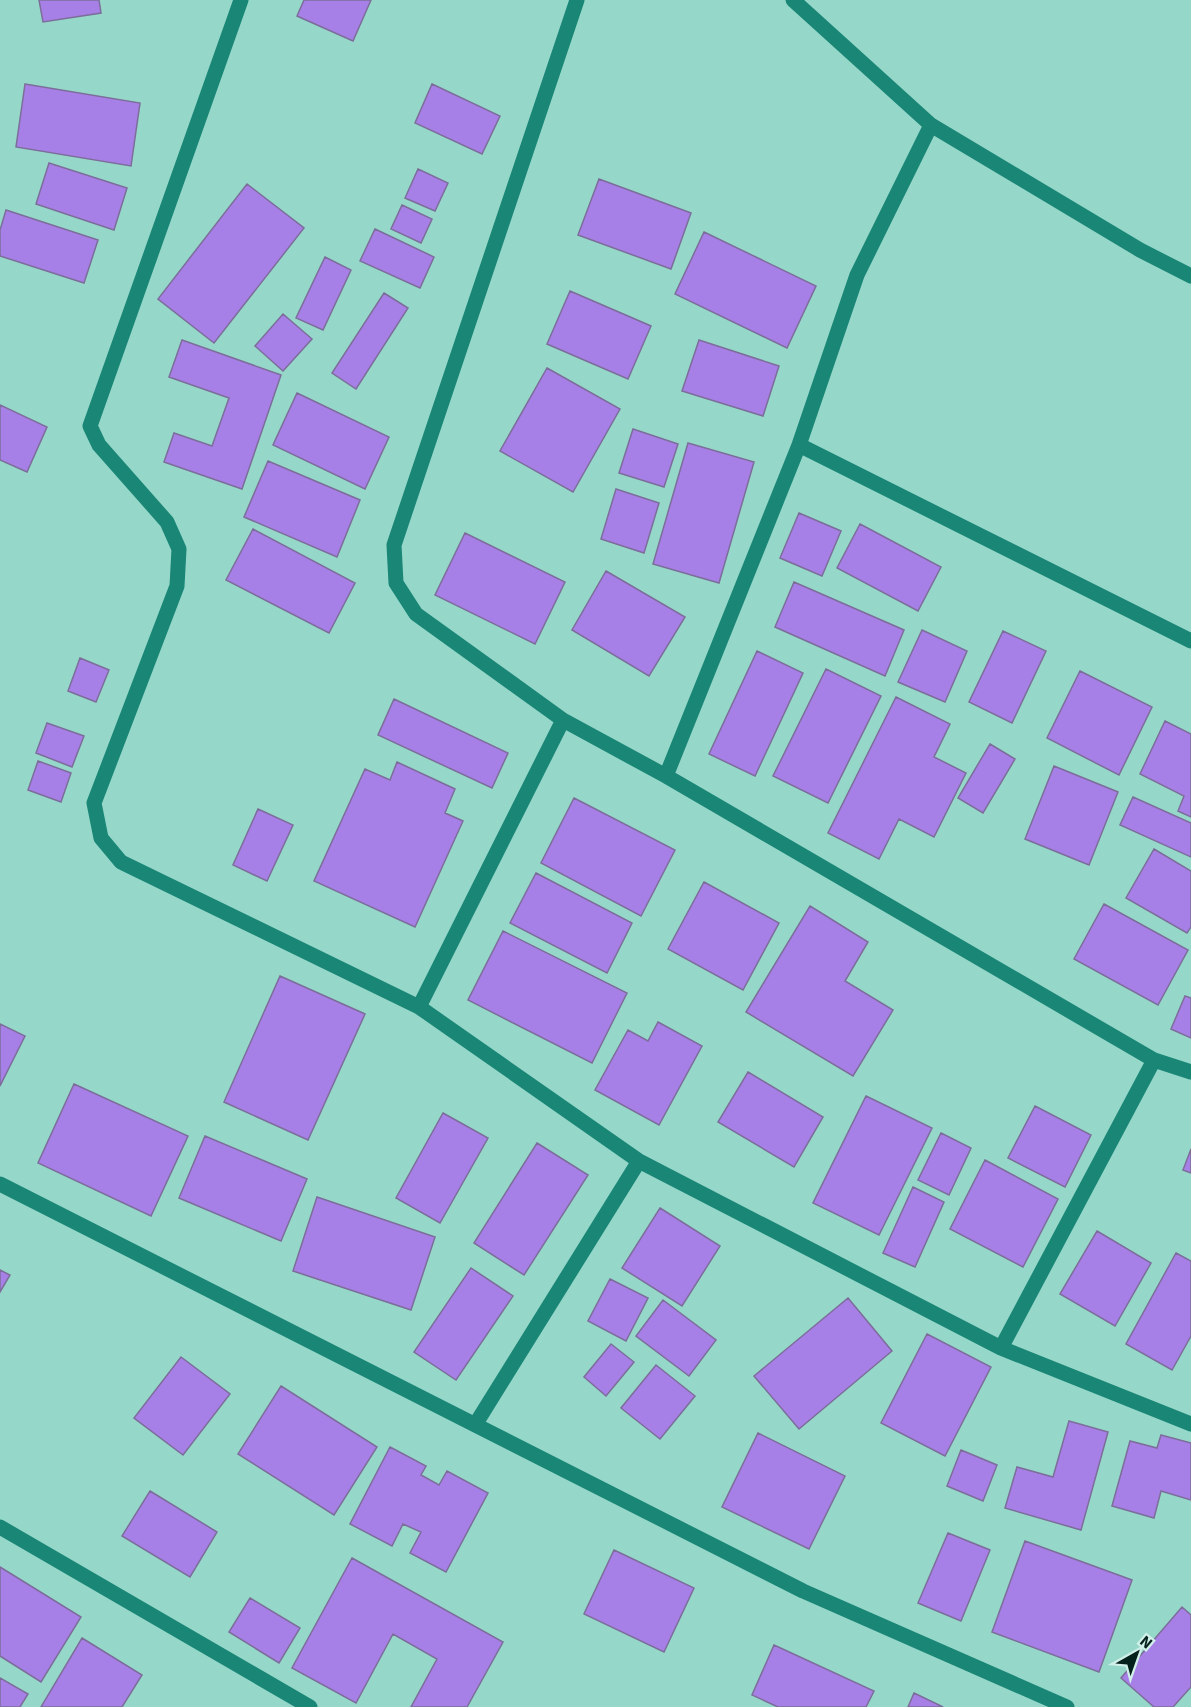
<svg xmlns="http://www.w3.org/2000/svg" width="1191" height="1707" viewBox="0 0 1191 1707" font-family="'Source Sans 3',sans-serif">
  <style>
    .building { fill: #a780e7; stroke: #7c6d9a; stroke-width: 1.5 }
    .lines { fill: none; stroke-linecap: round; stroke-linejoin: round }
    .minor { stroke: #198676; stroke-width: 15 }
  </style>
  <rect width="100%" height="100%" fill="#95d7c9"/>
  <!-- building -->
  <path class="building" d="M39,0H99L101,13L43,22Z
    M304,0H371L353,41L297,16Z
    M25,84L140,103L131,166L16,147Z
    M432,84L500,116L482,154L415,123Z
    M49,163L127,188L114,230L36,204Z
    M418,169L448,183L435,211L405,198Z
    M599,179L691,213L671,269L578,235Z
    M247,184L304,228L214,343L158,299Z
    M402,205L432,219L421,243L391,229Z
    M6,210L98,240L84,283L0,256V230Z
    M375,229L434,257L420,288L360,261Z
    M704,232L816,286L787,348L675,294Z
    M325,257L351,270L323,330L296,318Z
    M570,291L651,326L628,379L547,344Z
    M384,293L408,308L356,389L332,373Z
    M283,314L312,339L283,371L255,346Z
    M182,340L281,375L242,489L164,462L174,433L212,446L229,398L169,377Z
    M699,340L779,366L763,416L682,391Z
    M547,368L620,409L573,492L500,451Z
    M297,393L389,437L365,489L273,445Z
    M0,405L47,427L27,472L0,460Z
    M633,429L678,444L664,487L619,473Z
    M688,443L754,462L719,583L653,564Z
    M268,461L360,500L337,557L244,517Z
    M616,489L659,503L644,553L601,539Z
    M799,513L841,531L822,576L780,558Z
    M860,524L941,567L918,611L837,568Z
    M253,529L355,583L329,633L226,580Z
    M465,533L565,582L535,644L435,595Z
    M606,571L685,617L649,676L572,630Z
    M794,582L904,630L885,676L775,627Z
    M922,630L967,651L945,702L898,682Z
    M1003,631L1046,651L1012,723L969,702Z
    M757,651L803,673L755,776L709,754Z
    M80,658L109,670L96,702L68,691Z
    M826,669L881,696L828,803L773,776Z
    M1080,671L1152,707L1119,775L1047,738Z
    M896,697L950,724L934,757L966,773L934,837L899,819L879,859L828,833Z
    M394,699L508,753L492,788L378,735Z
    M1165,721L1191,734V817L1178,811L1184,796L1140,774Z
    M47,723L84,736L72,767L36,753Z
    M990,744L1015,759L983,813L958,798Z
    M38,761L71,773L61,802L28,790Z
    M397,762L455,789L445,813L463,821L415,927L314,881L365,769L390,780Z
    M1054,766L1118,792L1089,865L1025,839Z
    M1133,797L1191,823V857L1120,825Z
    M574,798L675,850L641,916L541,863Z
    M258,809L293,825L267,881L233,865Z
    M1154,849L1191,871V927L1187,933L1126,898Z
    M536,873L632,923L607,973L510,923Z
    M704,882L779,923L743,990L668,949Z
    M1104,904L1188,950L1158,1005L1074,959Z
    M810,906L868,942L845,981L893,1010L853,1076L746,1012Z
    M503,931L627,993L592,1063L468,1000Z
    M280,976L365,1014L308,1140L224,1102Z
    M1185,996L1191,998V1038L1171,1029Z
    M658,1022L702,1046L659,1125L595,1090L628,1030L648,1041Z
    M0,1024L25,1036L0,1086Z
    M748,1072L823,1117L794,1167L718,1122Z
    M74,1084L188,1136L151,1216L38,1163Z
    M866,1096L932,1128L879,1235L813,1203Z
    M1035,1106L1091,1135L1065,1187L1008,1158Z
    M443,1113L488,1138L440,1223L396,1198Z
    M941,1133L971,1148L949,1195L918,1180Z
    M205,1136L307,1179L281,1241L179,1198Z
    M537,1143L588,1175L524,1275L474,1243Z
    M1191,1149V1173L1183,1170Z
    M985,1160L1058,1199L1023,1267L950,1229Z
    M913,1187L944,1202L915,1267L883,1253Z
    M317,1197L435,1237L411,1310L293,1271Z
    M660,1208L720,1246L682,1306L622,1268Z
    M1097,1231L1151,1263L1115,1326L1060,1294Z
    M1176,1253L1191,1261V1336L1172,1370L1126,1344Z
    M471,1268L513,1296L456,1380L414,1352Z
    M0,1270L10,1275L0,1292Z
    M610,1279L648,1298L626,1341L588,1321Z
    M848,1298L892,1351L799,1429L754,1376Z
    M663,1300L716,1340L689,1376L636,1336Z
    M927,1334L991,1367L945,1456L881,1423Z
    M611,1344L634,1362L606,1396L584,1377Z
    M181,1357L230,1394L183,1455L134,1418Z
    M656,1365L695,1396L660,1439L621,1408Z
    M281,1386L377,1447L334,1515L238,1454Z
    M1069,1421L1108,1432L1081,1530L1005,1508L1017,1467L1053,1477Z
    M758,1433L845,1476L809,1549L722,1507Z
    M1161,1435L1191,1443V1500L1161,1491L1154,1518L1112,1506L1130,1441L1157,1448Z
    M390,1447L426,1466L421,1475L439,1485L447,1471L488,1493L446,1572L410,1553L421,1532L403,1524L392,1546L350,1524Z
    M961,1450L997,1465L983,1501L947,1486Z
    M150,1491L217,1532L190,1577L122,1536Z
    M948,1533L990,1550L961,1621L918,1603Z
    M1025,1541L1132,1580L1099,1672L992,1632Z
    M614,1550L694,1588L664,1652L584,1614Z
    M352,1558L503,1642L467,1707H411L437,1659L393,1634L356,1703L292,1668Z
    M0,1567L81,1617L41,1682L0,1656Z
    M250,1598L300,1628L279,1663L229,1632Z
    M1182,1607L1191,1615V1687L1173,1707H1154L1121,1678Z
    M82,1638L142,1675L122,1707H41Z
    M774,1645L874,1691L866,1707H778L752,1695Z
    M0,1678L28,1694L20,1707H0Z
    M914,1693L943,1707H908Z"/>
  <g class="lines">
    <!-- minor -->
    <path class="minor" d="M241,0L90,426L99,445L167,522L179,549L177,586L94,803L101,838L121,862L419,1007L639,1161L1001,1348L1191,1424
      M577,0L394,545L396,583L416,614L563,720L666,776L1154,1060L1191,1072
      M793,0L931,125L1140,250L1191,276
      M799,445L1191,641
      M666,776L799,445L857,275L931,125
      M419,1007L563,720
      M0,1184L803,1591L1067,1707
      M1001,1348L1154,1060
      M475,1425L639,1161
      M0,1527L310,1707"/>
  </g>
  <!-- north arrow -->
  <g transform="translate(1137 1653) rotate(40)" stroke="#d0f0e9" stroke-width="4.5" paint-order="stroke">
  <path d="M0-4.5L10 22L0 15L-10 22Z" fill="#05211c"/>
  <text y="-9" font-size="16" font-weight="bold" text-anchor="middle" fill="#05211c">N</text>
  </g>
</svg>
